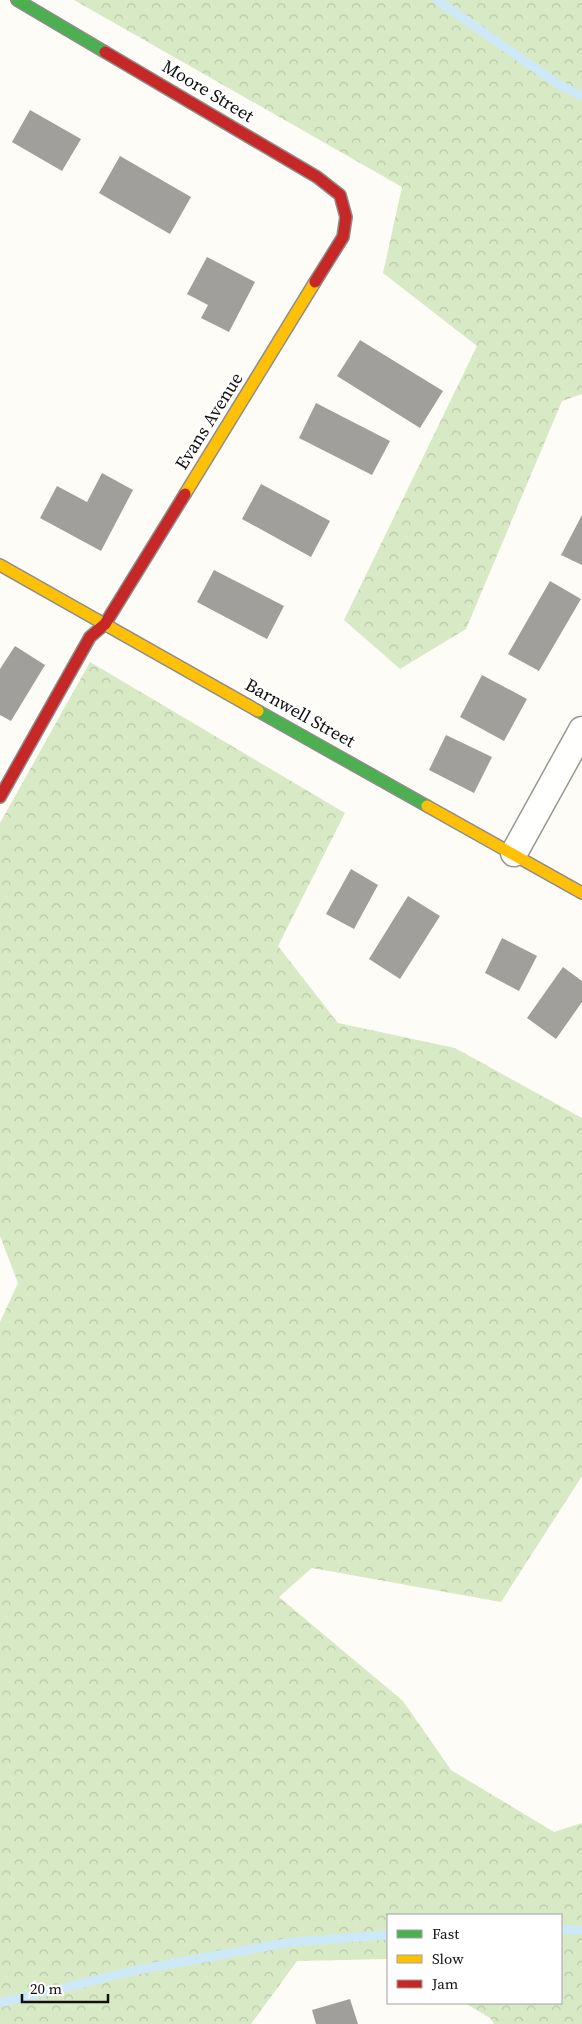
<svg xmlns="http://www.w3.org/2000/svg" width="582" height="2024" viewBox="0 0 582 2024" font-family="'Source Serif 4',serif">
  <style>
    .forest { fill: url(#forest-crowns) }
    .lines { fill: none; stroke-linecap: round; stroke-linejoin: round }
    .stream { stroke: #cde8f7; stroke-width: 9 }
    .building { fill: #a19f9c }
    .street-casing { stroke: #979795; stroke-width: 29 }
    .fast-casing { stroke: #8e8d8b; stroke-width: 14 }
    .slow-casing { stroke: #8e8d8b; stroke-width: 14 }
    .jam-casing { stroke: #8e8d8b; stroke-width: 14 }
    .street { stroke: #fffffe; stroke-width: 26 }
    .fast { stroke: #4caf50; stroke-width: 11 }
    .slow { stroke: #ffc107; stroke-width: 11 }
    .jam { stroke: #c62828; stroke-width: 11 }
    .labels { text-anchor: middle; stroke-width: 5; stroke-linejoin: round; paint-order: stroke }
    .street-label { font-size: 18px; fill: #111; stroke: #fff }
  </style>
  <defs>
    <pattern id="forest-crowns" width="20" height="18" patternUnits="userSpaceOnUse" patternTransform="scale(1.25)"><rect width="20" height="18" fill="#d8eac5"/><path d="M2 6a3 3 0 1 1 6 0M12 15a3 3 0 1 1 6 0" fill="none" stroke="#b8c8a8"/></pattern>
  </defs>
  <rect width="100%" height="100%" fill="#fdfcf7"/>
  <!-- forest -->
  <path class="forest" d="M74,0H582V394L562,401L466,629L400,669L344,620L477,346L383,273L402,187Z
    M90,662L345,813L278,946L338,1023L455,1048L582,1118V1476L501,1602L312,1568L279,1597L403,1701L451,1770L554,1832L582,1823V2024H494L490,2018L465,2003H561V1915H388V1959L297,1961L251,2024H0V1322L18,1283L0,1236V823Z"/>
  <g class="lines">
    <!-- stream -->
    <path class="stream" d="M437,0L558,84L582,96
      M561,1930H582
      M0,2003L137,1970L291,1942L388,1935"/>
  </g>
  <!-- building -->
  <path class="building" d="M30,110L81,139L62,171L12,142Z
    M120,156L191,197L170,234L99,193Z
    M207,257L255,282L229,332L201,318L208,305L187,294Z
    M360,340L443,391L420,428L337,376Z
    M316,403L390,441L372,475L299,438Z
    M102,473L133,490L101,551L40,518L57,486L87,502Z
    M261,484L330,521L311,557L242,519Z
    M582,515V565L561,555Z
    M214,570L284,606L267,639L197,602Z
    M550,581L581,599L539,671L508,654Z
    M15,646L45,665L11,721L0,715V669Z
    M482,675L527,699L504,741L460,717Z
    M446,735L492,757L474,793L429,770Z
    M351,869L378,885L354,929L326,914Z
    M408,896L440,916L400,979L369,959Z
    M502,938L537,956L519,991L485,973Z
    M563,967L582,981V1002L556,1039L527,1018Z
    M350,1999L358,2024H316L312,2010Z"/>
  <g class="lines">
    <!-- street casing -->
    <g class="street-casing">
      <path id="street" d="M514,853L582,730"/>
    </g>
    <!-- fast casing -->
    <g class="fast-casing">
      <path id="fast" d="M17,0L105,52
        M258,711L427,806"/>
    </g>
    <!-- slow casing -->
    <g class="slow-casing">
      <path id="slow" d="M185,494L315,282
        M0,565L258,711
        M427,806L582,893"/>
    </g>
    <!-- jam casing -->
    <g class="jam-casing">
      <path id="jam" d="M105,52L317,177L340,195L346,217L343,237L315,282
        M0,797L90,637L105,624L185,494"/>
    </g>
    <!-- street -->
    <use href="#street" class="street"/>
    <!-- fast -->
    <use href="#fast" class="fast"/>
    <!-- slow -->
    <use href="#slow" class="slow"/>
    <!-- jam -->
    <use href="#jam" class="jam"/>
  </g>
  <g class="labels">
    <!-- street labels -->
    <g class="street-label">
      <text transform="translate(208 91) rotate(31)" y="6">Moore Street</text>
      <text transform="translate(209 421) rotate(-58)" y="6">Evans Avenue</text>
      <text transform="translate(300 713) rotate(29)" y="6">Barnwell Street</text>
    </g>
  </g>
  <!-- legend -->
  <rect x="387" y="1914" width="175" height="90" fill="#ffffff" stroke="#a0a0a0"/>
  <rect x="397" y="1930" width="25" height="8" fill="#4caf50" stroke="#a0a0a0"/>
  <text x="432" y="1939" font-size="15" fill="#111111">Fast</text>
  <rect x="397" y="1955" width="25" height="8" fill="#ffc107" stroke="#a0a0a0"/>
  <text x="432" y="1964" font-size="15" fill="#111111">Slow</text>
  <rect x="397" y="1980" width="25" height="8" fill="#c62828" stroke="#a0a0a0"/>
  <text x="432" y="1989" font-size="15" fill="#111111">Jam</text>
  <!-- scale -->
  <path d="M22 1994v8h86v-8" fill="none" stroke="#111111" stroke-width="2.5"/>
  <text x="30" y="1994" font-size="15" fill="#111111" stroke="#ffffff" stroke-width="4" paint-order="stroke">20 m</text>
</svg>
